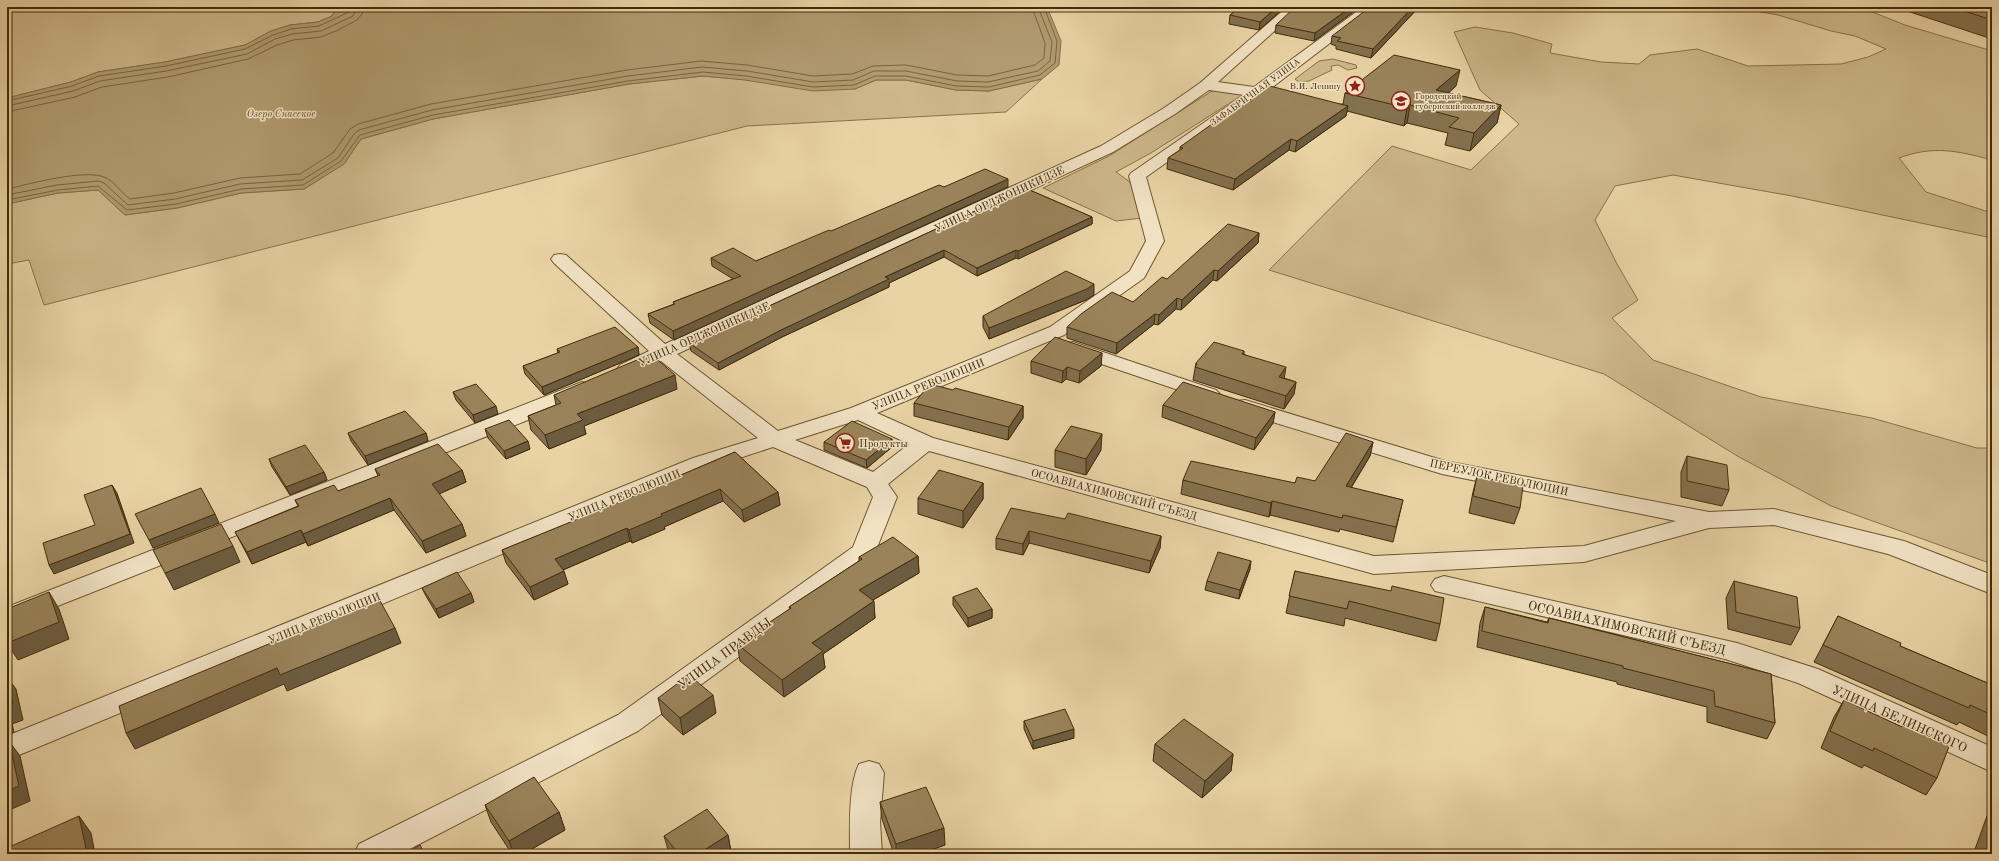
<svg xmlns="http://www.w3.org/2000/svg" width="1999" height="861" viewBox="0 0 1999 861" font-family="'Old Standard TT',serif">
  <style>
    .green { fill: #cdb78b; stroke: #88724a }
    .water { fill: #b19a70; stroke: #856e47 }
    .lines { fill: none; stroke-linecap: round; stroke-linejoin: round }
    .shore { stroke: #7a633d; stroke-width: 1 }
    .minor-casing { stroke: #6d5631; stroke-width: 2 }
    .minor { fill: #f1e2c4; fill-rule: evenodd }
    .wall { fill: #84714e; stroke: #442c0a }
    .shaded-wall { fill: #6c5c40; stroke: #442c0a }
    .building { fill: #9a835b; stroke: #442c0a }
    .labels { text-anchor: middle; stroke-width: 3; stroke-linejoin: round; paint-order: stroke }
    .far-poi-label { font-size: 9px; fill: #442c0a; stroke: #f1e2c4; text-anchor: end }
    .far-street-label { font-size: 9px; fill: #442c0a; stroke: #f1e2c4 }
    .far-water-label { font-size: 10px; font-style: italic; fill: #5f4824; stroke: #f1e2c4 }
    .street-label { font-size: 11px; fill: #442c0a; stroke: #f1e2c4 }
    .poi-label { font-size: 11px; fill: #442c0a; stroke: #f1e2c4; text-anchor: start }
    .near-street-label { font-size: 13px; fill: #442c0a; stroke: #f1e2c4 }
  </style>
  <rect width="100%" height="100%" fill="#e9d3a5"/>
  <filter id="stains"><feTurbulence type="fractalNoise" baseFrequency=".005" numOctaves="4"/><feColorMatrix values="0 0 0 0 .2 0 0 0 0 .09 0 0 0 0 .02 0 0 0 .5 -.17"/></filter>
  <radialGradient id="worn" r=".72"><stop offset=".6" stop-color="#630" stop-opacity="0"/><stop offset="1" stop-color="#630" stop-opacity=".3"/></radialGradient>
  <!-- green -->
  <path class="green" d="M7,7H354L334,12L332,16L318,22L290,25L271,31L245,45L165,62L98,72L71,82L7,98Z
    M1734,7H1860L1905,25L1992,51V160C1958,151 1934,145 1899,158L1926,192L1992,213V238L1792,196L1673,175L1615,186L1595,220L1617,264L1638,300L1612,318L1653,360L1761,397L1872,418L1977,448H1992V564L1831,506L1739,457L1604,374L1269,270L1392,146L1471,170L1519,124L1480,90L1454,32L1475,27L1513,33L1552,44L1550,53L1601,62L1639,64L1650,55L1697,49L1748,66L1841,64L1868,57L1886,49L1855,36L1831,31L1778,15Z
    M1333,59L1356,65L1357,68L1348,70L1338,65L1331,66L1332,70L1309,81L1299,82L1295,79L1319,61Z
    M703,76L855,89L876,80H906L956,90L989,91L1042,79L1006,112L747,126L44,305L29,260L7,264V204L58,193L98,190L125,215L177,208L241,193L304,189L344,164L361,139L433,119L629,84Z
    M1212,91L1244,94L1151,153L1116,172L1130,182L1142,218L1116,221L1043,188L1109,156Z"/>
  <!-- water -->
  <path class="water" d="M354,7H1047L1061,41L1059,65L1042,79L989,91L956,90L906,80H876L855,89L813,91L745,80L703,76L629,84L433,119L361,139L344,164L304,189L241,193L177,208L125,215L98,190L58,193L7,204V98L71,82L98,72L165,62L245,45L271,31L290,25L318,22L332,16L334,12Z"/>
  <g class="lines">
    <!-- shore -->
    <path class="shore" d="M7,101L72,86L99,76L166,66L245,49L273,35L291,29L319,26L349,12L351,7
      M7,106L73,91L100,81L166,71L247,54L275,39L292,34L321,31L353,16L357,7
      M7,112L75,97L102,87L168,77L248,59L277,45L293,40L321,37L338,30L357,20L362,14L363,7
      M7,189C29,184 84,169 104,177C115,181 121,193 130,199L174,193L240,178L300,174L333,153L350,129L358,124L431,104L627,70L701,61L747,65L813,76L852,74L873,66L906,65L957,75L988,76L1035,65L1044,58L1045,43L1032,7
      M7,195L57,185L98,181L104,183L128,205L175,199L240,184L302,180L338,158L354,134L359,130L432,110L628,76L702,67L747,71L813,82L853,80L874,71H906L957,81L988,82L1038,71L1050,61L1052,42L1038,7
      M7,200L58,190L98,186L127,210L176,204L241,189L303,185L341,161L360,135L433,115L628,81L703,72L746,76L813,87L854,85L875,76H906L956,86L989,87L1040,75L1055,63L1057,41L1044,7"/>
    <!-- minor casing -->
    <g class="minor-casing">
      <path id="minor" d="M1287,7H1301L1218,82L1254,87L1363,7H1377L1262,95L1146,177L1164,241L1144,278L1064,335L877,413L933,438L1374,556L1584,546L1676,521L1442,474L1237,411L1234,406L1237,401L1245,400L1445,461L1709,512L1774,509L1904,541L1992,575V594L1888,554L1774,525L1709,528L1584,562L1374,574L929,451L888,484L897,497L873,558L638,731L400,854H354L359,844L618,715L853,547L873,497L867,487L773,447L709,468L7,760V736L693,458L758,438L661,361C648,367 634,377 620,373L617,369L620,365L649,351L554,263L551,259L554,255L560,254L566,255L665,344L1101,146L1164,108L1200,83ZM1209,90L1244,95L1131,173L1129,176L1146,241L1130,271L1050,327L851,408L778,431L677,354L1113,152L1175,114ZM858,420L909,444L873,472L795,440Z
        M1073,342L1216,390L1220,394L1216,398L1209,400L1202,398L1066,352L1063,348L1066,344Z
        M582,382L589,384L593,388L589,392L528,420L7,626V607Z
        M1444,576L1737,643L1818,669L1992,747V772L1798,683L1725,659L1435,591L1431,585L1435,579Z
        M869,761L879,764L884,773L880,822L882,854H850C850,829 848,786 859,764Z"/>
    </g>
    <!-- minor -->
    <use href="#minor" class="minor"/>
  </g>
  <!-- wall -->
  <path class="wall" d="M1240,7H1285L1259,30L1229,24L1230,15Z
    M1360,7L1314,41L1275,33L1276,25Z
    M1419,7L1371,58L1336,49V46L1331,44L1332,36Z
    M1895,7H1992V39Z
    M1456,86L1448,93L1501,105L1497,123L1470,151L1445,145L1448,133L1407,123L1404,126L1347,111L1346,116L1295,152L1289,150L1233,190L1167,169L1168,158L1180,150V147L1233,112L1343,104L1345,93Z
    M944,187H1008L674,340L650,323L648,314L674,304L673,302L733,279L712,266L711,258L756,261Z
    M1025,188L1092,217V224L1018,259L1016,258L977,276L944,257L889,283V287L782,337L719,370L691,351L689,343Z
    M1259,233L1258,243L1217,281L1213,280L1181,310L1176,309L1158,325L1154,324L1116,354L1067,338V327L1133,302L1167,279Z
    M1094,295L1086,300L989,339L983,327V316Z
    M638,347L639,355L544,395L525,374L523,366L558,353L557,349Z
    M1244,351V354L1284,378L1296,382L1294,394L1284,409L1193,380L1196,363Z
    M1102,353L1101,366L1079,383L1066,379L1062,383L1031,373V361Z
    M677,389L584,426L586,434L549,449L531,430L528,416L556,405L554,395Z
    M453,392L498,414L475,423L456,400Z
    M914,403L1023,406V418L1008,440L914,416Z
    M1163,405L1275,412L1273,423L1254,450L1162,417Z
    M485,429L530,449L506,459L488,438Z
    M348,433H426L428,441L368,465L351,441Z
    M892,439V447L867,468L824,450V442Z
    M1373,442L1370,456L1351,488L1403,500L1393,542L1340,529L1339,532L1270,515L1269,517L1181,494L1183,480L1295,483L1315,481Z
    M1055,450H1101L1086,475L1055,467Z
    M735,452L778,492L780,505L744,522L723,501L664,527L665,529L632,543L630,541L563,570L568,584L534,600L506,563L502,550L654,489L653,487Z
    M1687,456L1729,490L1722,506L1681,497V472Z
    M269,459L324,472L327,480L290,495L272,467Z
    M375,469L462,470L466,482L439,494L462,524L466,536L426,553L394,510L308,546L306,542L252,564L241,543L235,532L298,506L295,500L338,491L378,476Z
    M1477,476L1520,508L1514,524L1469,513L1473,492Z
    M983,483V499L963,528L918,514V498Z
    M1065,519L1161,536L1160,548L1149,573L1029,543L1023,555L996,549V538Z
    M918,556L919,573L873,600L875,618L823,654L825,668L784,697L740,661L737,644L790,609L789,607L859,561V557Z
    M1250,569L1239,599L1205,590L1207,581Z
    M1295,571L1440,624L1436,641L1345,618L1344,626L1286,613Z
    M1734,581L1800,628L1791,645L1728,629L1726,598Z
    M422,588L471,593L474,602L439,618L426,596Z
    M953,597L992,609V618L968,627L953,605Z
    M1485,607L1547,622L1549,618L1771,674L1775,723L1767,739L1707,722V707L1617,684V682L1477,647L1480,623Z
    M1838,616L1900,646L1992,685V738L1959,722L1957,725L1814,662Z
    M658,698L716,713L683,735L662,715Z
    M1844,700L1902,727L1904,723L1937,778L1926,795L1864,765L1862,768L1821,748L1834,717Z
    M1024,721L1074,738L1033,749L1024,729Z
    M1155,744L1233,754L1231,771L1202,798L1153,761Z
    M880,802L945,845L919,854H894L882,819Z
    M485,805L559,812L565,830L523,854H512L491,822Z
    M1992,810V854H1979L1974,852L1987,816Z
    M728,835L731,852L729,854H669V853L664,836Z"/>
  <!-- shaded-wall -->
  <path class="shaded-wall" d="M1277,7H1285L1259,30L1260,22Z
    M1351,7H1360L1314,41L1315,33Z
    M1413,7H1419L1371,58L1373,49Z
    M1460,70L1456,86L1433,107L1436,90Z
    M1410,105L1407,123L1404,126L1407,108Z
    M1501,105L1497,123L1470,151L1474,133Z
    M1348,106L1346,116L1295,152L1297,141Z
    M1291,139L1289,150L1233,190L1235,179Z
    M1008,179V187L674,340L673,331Z
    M1092,217V224L1018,259V251Z
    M1259,233L1258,243L1217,281L1218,271Z
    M944,250V257L889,283V287L782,337L719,370L718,363L781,330L885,277Z
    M1016,250V258L977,276V268Z
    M1214,270L1213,280L1181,310L1182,300Z
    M1094,284V295L1086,300L989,339V328Z
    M1177,298L1176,309L1158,325L1159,315Z
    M1155,314L1154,324L1116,354L1117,343Z
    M638,347L639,355L544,395L542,387Z
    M1102,353L1101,366L1079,383L1080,371Z
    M1067,367L1066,379L1062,383L1063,371Z
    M1286,367L1284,380L1279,377Z
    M675,375L677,389L584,426L586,434L549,449L545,435L577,414Z
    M1296,382L1294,394L1284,409L1286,396Z
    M496,406L498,414L475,423L473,415Z
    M1023,406V418L1008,440L1009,427Z
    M1275,412L1273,423L1254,450L1256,438Z
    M426,433L428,441L368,465L365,456Z
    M1102,434L1101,450L1086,475V459Z
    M892,439V447L867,468L866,460Z
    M528,441L530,449L506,459L504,451Z
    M1373,442L1370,456L1343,501L1346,486Z
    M462,470L466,482L436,495L432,484Z
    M324,472L327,480L290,495L286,487Z
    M983,483V499L963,528V511Z
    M112,485L117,493L134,543L54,574L49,565L130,534Z
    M720,489L723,501L664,527L665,529L632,543L629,530L661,514Z
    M778,492L780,505L744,522L742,510Z
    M390,498L394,510L308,546L303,534Z
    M1272,501L1270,515L1269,517L1271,503Z
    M215,514L219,523L153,548L149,540Z
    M462,524L466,536L426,553L422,541Z
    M627,528L630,541L558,572L555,559Z
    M301,530L306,542L252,564L247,552Z
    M1029,531V543L1023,555V544Z
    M1161,536L1160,548L1149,573L1151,561Z
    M233,546L240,562L174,590L165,573Z
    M918,556L919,573L861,607L859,590Z
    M1251,561L1250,569L1239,599L1240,590Z
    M564,571L568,584L534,600L530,587Z
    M49,592L59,609L69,639L18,660L7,643Z
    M471,593L474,602L439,618L436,609Z
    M874,601L875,618L823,654L825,668L784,697L782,680L812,643Z
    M992,609V618L968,627V618Z
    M395,628L401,643L287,691L284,684L135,749L126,733L277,668Z
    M7,677L16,689L23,720L12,724L14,732L7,735Z
    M713,695L716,713L683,735L680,718Z
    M1074,729V738L1033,749V741Z
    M9,741L20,756L30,801L7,811V791Z
    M1233,754L1231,771L1202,798L1205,781Z
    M559,812L565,830L523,854H514L509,841Z
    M79,816L91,833L95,854H85Z
    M944,828L945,845L919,854H896V844Z
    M728,835L731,852L729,854H698Z"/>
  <!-- building -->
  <path class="building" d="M1240,7H1277L1260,22L1230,15Z
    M1295,7H1351L1315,33L1276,25Z
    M1370,7H1413L1373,49L1337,41L1341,38L1332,36Z
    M1952,7H1992V20Z
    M1394,55L1460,70L1436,90L1501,105L1474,133L1449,127L1459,118L1410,105L1407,108L1345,93Z
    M1270,86L1348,106L1297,141L1291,139L1235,179L1168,158L1183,148L1180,147L1230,111L1233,112Z
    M985,169L1008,179L673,331L648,314L675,304L673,302L741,276L711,258L733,248L756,261L829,230L831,231L939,185L944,187Z
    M1025,188L1092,217L1018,251L1016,250L977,268L944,250L885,277L889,279L781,330L718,363L689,343Z
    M1228,224L1259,233L1218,271L1214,270L1182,300L1177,298L1159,315L1155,314L1117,343L1067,327L1081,314L1112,292L1133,302L1162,277L1167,279Z
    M1066,271L1094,284L1087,289L989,328L983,316Z
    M615,327L638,347L542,387L523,366L560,352L557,349Z
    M1055,337L1102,353L1080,371L1067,367L1063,371L1031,361Z
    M1214,342L1244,351L1242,354L1286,367L1279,377L1296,382L1286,396L1195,367L1197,364L1196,363Z
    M651,354L675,375L577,414L583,420L545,435L528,416L561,403L554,395Z
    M1183,382L1275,412L1256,438L1163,405Z
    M476,384L496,406L473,415L453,392Z
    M930,384L953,390L955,388L1023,406L1009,427L914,403Z
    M405,411L426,433L365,456L348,433Z
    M509,420L528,441L504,451L485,429Z
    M852,421L892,439L866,460L824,442Z
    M1071,426L1102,434L1086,459L1055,450Z
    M1346,433L1373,442L1346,486L1403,500L1396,527L1343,515L1342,518L1272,501L1271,503L1183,480L1191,461L1295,483L1297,477L1315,481Z
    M438,444L462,470L432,484L462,524L422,541L390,498L303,534L301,530L247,552L235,532L299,506L295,500L334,485L338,491L380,475L375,469Z
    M305,445L324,472L286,487L269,459Z
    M735,452L778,492L742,510L720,489L661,514L662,516L629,530L627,528L555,559L564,571L530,587L502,550L654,488L653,487Z
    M1687,456L1727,465L1729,490L1687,481Z
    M939,470L983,483L963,511L918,498Z
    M1477,476L1523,486L1520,508L1473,496Z
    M112,485L130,534L49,565L43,543L95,525L84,495Z
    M201,488L215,514L149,540L135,514Z
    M1011,508L1065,519L1068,513L1161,536L1151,561L1029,531L1023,544L996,538Z
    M221,524L233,546L165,573L153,550Z
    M893,537L918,556L859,590L874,601L812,643L823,651L782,680L737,644L791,608L789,607L862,559L859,557Z
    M1218,552L1251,561L1240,590L1207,581Z
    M1295,571L1391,591L1392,586L1444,598L1440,624L1349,601L1347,609L1289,596Z
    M457,572L471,593L436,609L422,588Z
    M1734,581L1797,597L1800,628L1736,612Z
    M977,588L992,609L968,618L953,597Z
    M49,592L59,622L7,643V609Z
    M379,599L395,628L280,675L277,668L126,733L119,706L329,619V620Z
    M1485,607L1548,623L1549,618L1771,674L1775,723L1715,706L1714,691L1623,668V666L1482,631Z
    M1838,616L1901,643L1900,646L1992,685V715L1970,705L1969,708L1823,645Z
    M689,675L713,695L680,718L658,698Z
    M7,681L13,704L7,707Z
    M1844,700L1902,727L1904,723L1950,744L1937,778L1874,748L1873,751L1830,731Z
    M1065,709L1074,729L1033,741L1024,721Z
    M1184,719L1233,754L1205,781L1155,744Z
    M9,741L19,786L7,791V742Z
    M534,777L559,812L509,841L485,805Z
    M926,787L944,828L896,844L880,802Z
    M707,809L728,835L698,854H679L664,836Z
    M79,816L87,853L85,854H7V848Z
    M1992,821V837L1987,834Z
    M420,845L425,854H405Z"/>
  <!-- icons -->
  <defs>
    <g id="sight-ring" transform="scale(1)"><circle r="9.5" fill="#f1e2c4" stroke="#8f2418" stroke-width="1.5"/><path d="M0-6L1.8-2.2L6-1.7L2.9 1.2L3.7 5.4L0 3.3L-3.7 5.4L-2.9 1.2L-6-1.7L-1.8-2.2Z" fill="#8f2418"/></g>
    <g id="university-ring" transform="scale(1)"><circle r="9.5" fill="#f1e2c4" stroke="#8f2418" stroke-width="1.5"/><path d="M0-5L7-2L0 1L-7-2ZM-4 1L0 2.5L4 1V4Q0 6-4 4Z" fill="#8f2418"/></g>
    <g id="supermarket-ring" transform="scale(1)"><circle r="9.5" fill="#f1e2c4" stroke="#8f2418" stroke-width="1.5"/><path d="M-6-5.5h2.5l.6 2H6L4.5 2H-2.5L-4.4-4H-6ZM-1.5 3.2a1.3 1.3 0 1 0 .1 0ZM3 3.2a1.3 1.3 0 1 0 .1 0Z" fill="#8f2418"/></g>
  </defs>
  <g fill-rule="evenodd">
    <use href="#sight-ring" x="1355" y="86"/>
    <use href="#university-ring" x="1401" y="101"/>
    <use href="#supermarket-ring" x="845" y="443"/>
  </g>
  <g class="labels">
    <!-- far-poi labels -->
    <g class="far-poi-label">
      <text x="1341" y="89">В.И. Ленину</text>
      <text x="1415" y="99" text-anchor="start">Городецкий<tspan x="1415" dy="10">губернский колледж</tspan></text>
    </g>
    <!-- far-street labels -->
    <g class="far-street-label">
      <text transform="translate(1255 92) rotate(-36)" y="3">ЗАФАБРИЧНАЯ УЛИЦА</text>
    </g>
    <!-- far-water labels -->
    <g class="far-water-label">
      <text x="281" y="117">Озеро Спасское</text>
    </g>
    <!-- street labels -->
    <g class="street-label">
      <text transform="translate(999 199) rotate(-25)" y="4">УЛИЦА ОРДЖОНИКИДЗЕ</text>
      <text transform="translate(704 334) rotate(-24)" y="4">УЛИЦА ОРДЖОНИКИДЗЕ</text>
      <text transform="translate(928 384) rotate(-22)" y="4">УЛИЦА РЕВОЛЮЦИИ</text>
      <text transform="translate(1499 477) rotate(12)" y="4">ПЕРЕУЛОК РЕВОЛЮЦИИ</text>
      <text transform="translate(1114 494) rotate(15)" y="4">ОСОАВИАХИМОВСКИЙ СЪЕЗД</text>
      <text transform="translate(624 495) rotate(-22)" y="4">УЛИЦА РЕВОЛЮЦИИ</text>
      <text transform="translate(324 618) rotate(-22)" y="4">УЛИЦА РЕВОЛЮЦИИ</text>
    </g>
    <!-- poi labels -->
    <g class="poi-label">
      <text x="859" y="447">Продукты</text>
    </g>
    <!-- near-street labels -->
    <g class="near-street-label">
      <text transform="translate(1627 627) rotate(13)" y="5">ОСОАВИАХИМОВСКИЙ СЪЕЗД</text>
      <text transform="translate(724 653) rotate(-36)" y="5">УЛИЦА ПРАВДЫ</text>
      <text transform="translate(1900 718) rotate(24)" y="5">УЛИЦА БЕЛИНСКОГО</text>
    </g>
  </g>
  <!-- margin -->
  <rect width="1999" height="861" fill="none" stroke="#e9d3a5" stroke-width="24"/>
  <rect x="8" y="8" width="1983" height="845" fill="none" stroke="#442c0a" stroke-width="2"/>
  <rect x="12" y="12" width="1975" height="837" fill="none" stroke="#442c0a"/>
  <rect width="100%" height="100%" filter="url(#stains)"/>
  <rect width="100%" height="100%" fill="url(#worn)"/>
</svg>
